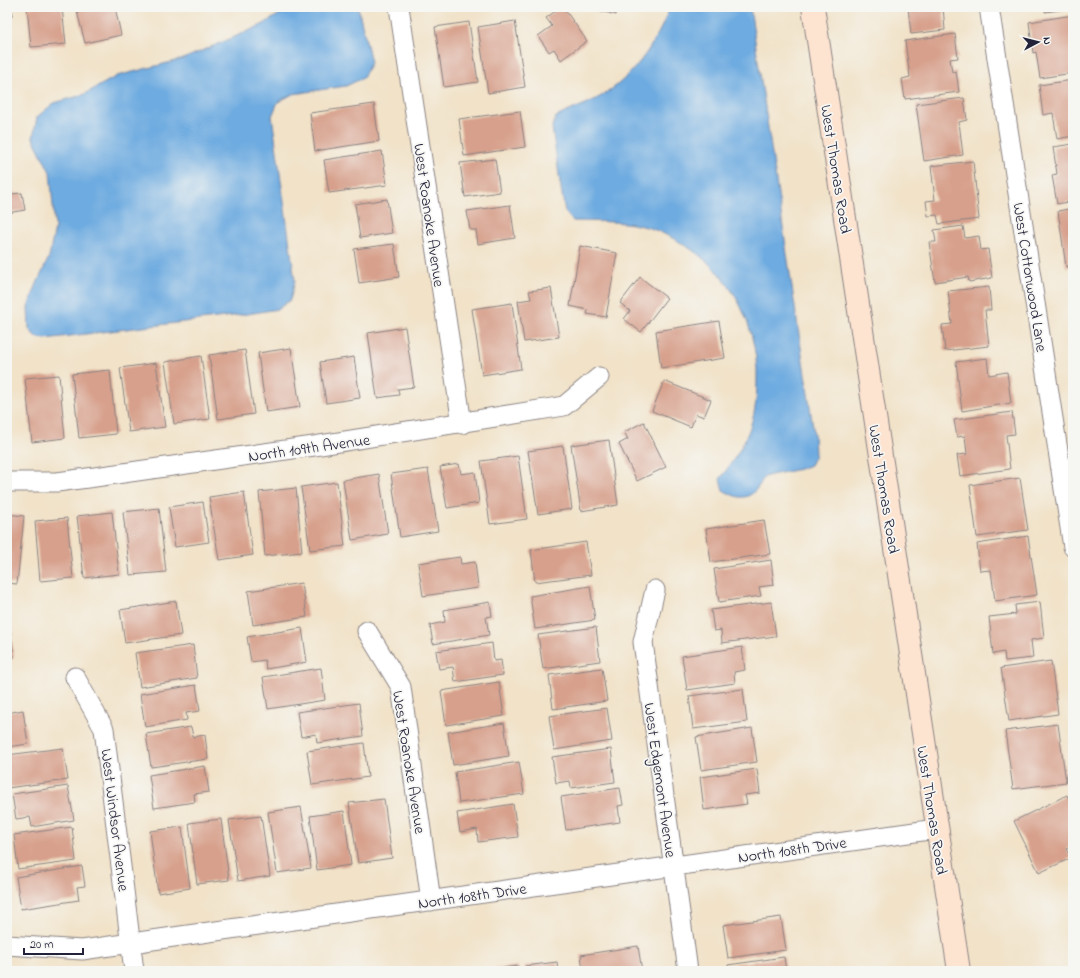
<svg xmlns="http://www.w3.org/2000/svg" width="1080" height="978" viewBox="0 0 1080 978" font-family="'Indie Flower',sans-serif">
  <style>
    .water { fill: #6eabe0; stroke: #48668e }
    .building { fill: #d7a08c }
    .lines { fill: none; stroke-linecap: round; stroke-linejoin: round }
    .street-casing { stroke: #8a8282; stroke-width: 21 }
    .secondary-casing { stroke: #8a8282; stroke-width: 24 }
    .street { stroke: #fff; stroke-width: 19 }
    .secondary { stroke: #fde4d1; stroke-width: 22 }
    .labels { text-anchor: middle; stroke-width: 3.5; stroke-linejoin: round; paint-order: stroke }
    .street-label { font-size: 16px; fill: #22223b; stroke: #f6f6f2 }
  </style>
  <rect width="100%" height="100%" fill="#f6f6f2"/>
  <filter id="ink" filterUnits="userSpaceOnUse"><feTurbulence type="fractalNoise" baseFrequency=".025" numOctaves="2"/><feDisplacementMap in="SourceGraphic" scale="8" xChannelSelector="R" yChannelSelector="G"/><feConvolveMatrix kernelMatrix="1 2 1 2 8 2 1 2 1" color-interpolation-filters="sRGB"/></filter>
  <filter id="wash" filterUnits="userSpaceOnUse"><feTurbulence type="fractalNoise" baseFrequency=".012" numOctaves="4" result="noise"/><feDisplacementMap in="SourceGraphic" scale="16" xChannelSelector="R" yChannelSelector="G"/><feGaussianBlur stdDeviation="0.9" result="paint"/><feColorMatrix in="noise" values="0 0 0 0 0 0 0 0 0 0 0 0 0 0 0 0 0 1.4 0 .05"/><feComposite in="paint" operator="in"/></filter>
  <g filter="url(#wash)">
    <rect width="100%" height="100%" fill="#f1e2c8"/>
    <!-- water -->
    <path class="water" d="M291,7H358L371,62L363,78L346,86L293,94L278,102L272,116L295,281L290,300L278,309L241,315L45,339L36,337L29,329L28,307L36,286L49,257L55,228L50,172L33,138L37,117L54,103L83,95L117,76L183,59L262,25Z
      M670,7H750L814,434L815,455L810,465C795,472 779,472 764,477C753,498 744,503 723,490L720,479C733,461 746,443 752,421C757,405 757,387 757,370C753,306 719,258 660,232C634,220 602,222 573,221L565,212L560,182L552,127L556,117C569,110 583,106 596,99C632,80 656,44 670,7Z"/>
    <g id="blocks">
      <!-- building -->
      <path class="building" d="M27,7H62L66,44L31,47Z
        M76,7H115L121,35L85,43Z
        M561,7H563L587,41L561,60L554,49L549,52L538,36L552,26L546,18Z
        M586,7H618L616,15Z
        M908,7H943L945,30L911,34Z
        M1045,7H1073V8L1045,12Z
        M7,10L13,12L7,29Z
        M1073,15V73L1040,78L1036,52L1033,53L1029,22Z
        M515,21L525,87L488,93L478,27Z
        M469,22L478,82L444,87L435,27Z
        M955,34L958,58L950,59L952,72L956,71L959,92L905,99L902,79L910,77L905,41Z
        M1073,80V136L1057,139L1053,113L1043,115L1039,85Z
        M964,98L967,120L959,122L963,155L924,161L916,104Z
        M374,104L379,141L315,151L310,113Z
        M520,111L525,147L464,156L459,119Z
        M1073,144V201L1057,204L1052,175L1057,174L1053,147Z
        M382,151L387,185L329,193L324,160Z
        M495,159L500,192L465,197L460,163Z
        M973,161L979,219L939,224L937,215L928,216L926,201L935,200L931,166Z
        M7,184H11L12,194L22,193L25,210L7,213Z
        M387,199L392,233L360,238L355,204Z
        M510,205L515,238L478,244L476,230H470L467,211Z
        M1073,208V266L1066,267L1058,211Z
        M963,226L965,238L979,236L981,250L988,249L992,278L969,282L968,277L935,282L929,242H936L934,230Z
        M394,244L399,277L359,283L354,249Z
        M580,246L617,253L606,317L587,314L588,310L570,306Z
        M640,277L667,298L641,332L624,319L630,311L620,303Z
        M989,287L991,310H985L989,346L945,351L942,325L952,324L948,291Z
        M551,288L559,337L524,342L518,301L531,299L529,291Z
        M512,303L521,369L482,375L472,309Z
        M719,321L725,358L661,368L656,331Z
        M405,327L414,387L398,389L399,395L377,398L368,333Z
        M291,348L300,407L266,412L258,353Z
        M245,350L254,414L218,419L209,355Z
        M201,356L210,419L174,424L165,362Z
        M354,357L360,398L326,403L320,362Z
        M987,358L989,375L1007,372L1011,403L962,411L956,362Z
        M156,363L165,427L129,432L120,368Z
        M110,370L116,434L79,438L72,374Z
        M59,375L65,438L32,442L25,378Z
        M664,381L711,400L704,417L696,414L691,427L652,411Z
        M1012,412L1015,434L1006,435L1010,469L960,476L957,455L967,454L965,436L957,437L954,420Z
        M644,422L666,467L637,481L619,444L628,439L624,432Z
        M609,440L618,505L581,511L571,445Z
        M563,446L572,509L538,514L528,451Z
        M518,456L527,519L490,524L481,461Z
        M459,464L461,474L475,472L479,503L447,508L440,467Z
        M428,469L438,531L400,537L391,474Z
        M379,474L388,534L352,540L343,480Z
        M1020,478L1028,530L977,537L970,485Z
        M337,482L345,546L310,550L301,487Z
        M296,488L302,552L265,556L259,492Z
        M244,492L253,555L219,560L209,497Z
        M203,502L209,542L175,547L169,507Z
        M159,508L166,572L130,575L123,512Z
        M112,512L119,574L84,578L77,516Z
        M7,514L24,516L17,584L7,583Z
        M67,518L73,578L40,581L35,521Z
        M764,520L770,554L711,562L706,529Z
        M1028,536L1037,595L995,601L991,570L980,571L977,544Z
        M586,542L591,575L535,582L531,550Z
        M460,557L461,564L475,562L478,588L423,596L418,563Z
        M771,560L774,585L759,587L761,596L719,602L714,569Z
        M302,583L307,617L253,625L248,591Z
        M590,586L595,620L535,629L530,596Z
        M176,601L181,635L125,643L120,610Z
        M490,602L492,616L486,617L489,635L433,644L430,625L445,622L444,610Z
        M771,602L776,636L722,643L721,630L714,631L711,610Z
        M1040,602L1044,638L1031,640L1033,658L1005,661L1004,652L993,654L989,617L1016,614L1015,605Z
        M7,626H10L14,658L7,659Z
        M596,627L600,661L543,669L538,635Z
        M302,628L307,662L266,669L265,660L251,662L247,637Z
        M492,643L494,661L501,660L503,675L455,682L453,667L439,669L436,651Z
        M193,645L197,678L140,687L135,653Z
        M742,647L745,670L734,672L735,683L687,690L682,656Z
        M1051,661L1058,714L1009,721L1001,668Z
        M321,668L325,700L268,709L263,677Z
        M602,668L607,701L553,709L549,675Z
        M499,682L504,716L446,725L441,691Z
        M196,685L200,711L186,713L187,720L145,727L140,694Z
        M743,689L747,722L693,729L689,696Z
        M359,703L363,736L317,743L316,734L301,737L297,712Z
        M607,708L612,741L554,750L549,716Z
        M23,710L28,744L7,747V713Z
        M504,723L509,756L453,765L448,732Z
        M1058,724L1066,782L1013,789L1005,731Z
        M191,727L193,737L205,735L208,759L151,767L146,734Z
        M752,728L757,762L701,770L696,737Z
        M364,743L368,777L312,785L307,751Z
        M63,748L68,780L7,788V755Z
        M611,749L615,782L571,788L570,781L556,783L552,757Z
        M519,762L524,794L459,803L455,772Z
        M205,766L209,792L194,794L195,802L154,808L149,775Z
        M757,769L760,793L745,795L747,804L704,810L700,777Z
        M68,786L74,820L32,827L30,817L16,819L12,794Z
        M620,788L623,805L618,806L620,822L566,830L561,797Z
        M1067,795L1073,807V846L1066,849L1071,858L1039,873L1014,821Z
        M384,799L392,858L358,863L349,803Z
        M513,804L518,837L478,842L477,829L460,832L457,813Z
        M301,807L311,868L277,873L268,812Z
        M344,811L351,865L317,870L310,816Z
        M261,816L270,876L238,881L229,820Z
        M221,819L229,880L197,884L189,823Z
        M72,827L76,861L18,869L14,835Z
        M182,827L190,888L158,893L150,831Z
        M82,866L85,886L77,887L79,900L21,909L16,877Z
        M781,917L786,950L728,958L723,925Z
        M638,946L642,971H583L581,955Z
        M784,957L786,971H729L728,965Z
        M557,962L558,971H525V966Z
        M518,966V971H487V970Z"/>
    </g>
  </g>
  <g filter="url(#ink)">
    <use href="#blocks" fill-opacity="0" stroke="#8a8282" stroke-width="1"/>
    <g class="lines">
      <!-- street casing -->
      <g class="street-casing">
        <path id="street" d="M399,7L462,424
          M989,7L1073,547
          M7,482H57L95,477L314,446L564,406L599,377
          M655,590L643,642L688,971
          M367,631L401,687L431,901
          M75,677L104,729L134,971
          M7,945L82,950L936,829"/>
      </g>
      <!-- secondary casing -->
      <g class="secondary-casing">
        <path id="secondary" d="M813,7L959,971"/>
      </g>
      <!-- street -->
      <use href="#street" class="street"/>
      <!-- secondary -->
      <use href="#secondary" class="secondary"/>
    </g>
  </g>
  <g class="labels">
    <!-- street labels -->
    <g class="street-label">
      <text transform="translate(837 169) rotate(81)" y="6">West Thomas Road</text>
      <text transform="translate(430 215) rotate(82)" y="6">West Roanoke Avenue</text>
      <text transform="translate(1031 277) rotate(81)" y="6">West Cottonwood Lane</text>
      <text transform="translate(309 447) rotate(-8)" y="6">North 109th Avenue</text>
      <text transform="translate(885 489) rotate(81)" y="6">West Thomas Road</text>
      <text transform="translate(410 762) rotate(81)" y="6">West Roanoke Avenue</text>
      <text transform="translate(661 780) rotate(82)" y="6">West Edgemont Avenue</text>
      <text transform="translate(933 810) rotate(81)" y="6">West Thomas Road</text>
      <text transform="translate(116 820) rotate(83)" y="6">West Windsor Avenue</text>
      <text transform="translate(792 849) rotate(-8)" y="6">North 108th Drive</text>
      <text transform="translate(472 895) rotate(-8)" y="6">North 108th Drive</text>
    </g>
  </g>
  <!-- margin -->
  <rect width="1080" height="978" fill="none" stroke="#f6f6f2" stroke-width="24"/>
  <!-- north arrow -->
  <g transform="translate(1038 42) rotate(83)" stroke="#f6f6f2" stroke-width="3" paint-order="stroke">
  <path d="M0-3L7 15L0 10L-7 15Z" fill="#22223b"/>
  <text y="-6" font-size="11" font-weight="bold" text-anchor="middle" fill="#22223b">N</text>
  </g>
  <!-- scale -->
  <path d="M24 948v6h59v-6" fill="none" stroke="#22223b" stroke-width="2"/>
  <text x="30" y="948" font-size="12" fill="#22223b" stroke="#f6f6f2" stroke-width="3" paint-order="stroke">20 m</text>
</svg>
